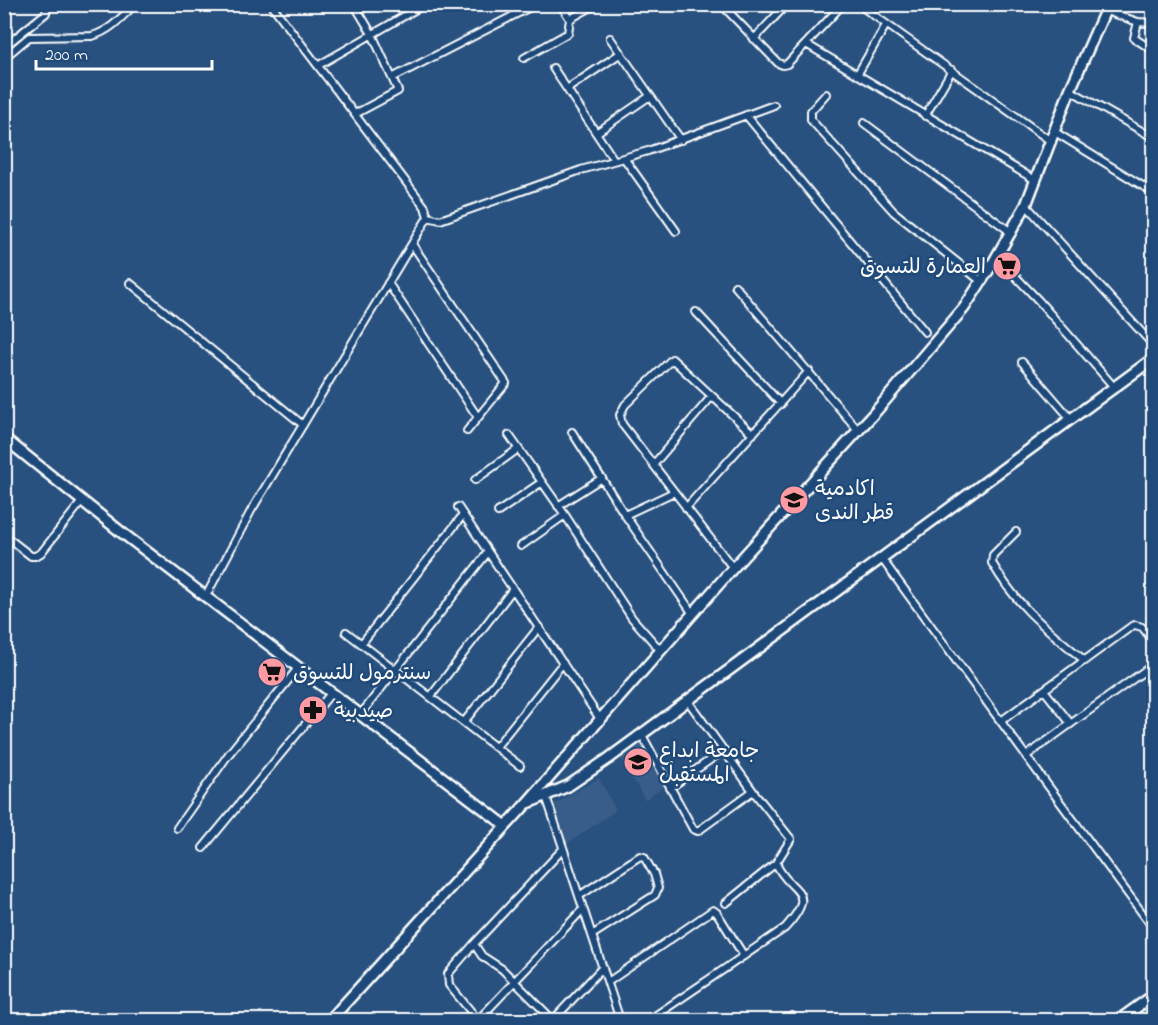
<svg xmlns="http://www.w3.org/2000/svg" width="1158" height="1025" viewBox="0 0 1158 1025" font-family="'Indie Flower','Playpen Sans Arabic',sans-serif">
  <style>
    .built { fill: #375d88 }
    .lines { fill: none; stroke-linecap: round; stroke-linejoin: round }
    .street-casing { stroke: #fff; stroke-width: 10 }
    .secondary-casing { stroke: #fff; stroke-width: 14 }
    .street { stroke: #1f4a7a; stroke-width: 6 }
    .secondary { stroke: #1f4a7a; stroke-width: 9 }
    .labels { text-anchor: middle; stroke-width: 5; stroke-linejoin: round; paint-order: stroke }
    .poi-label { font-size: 21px; fill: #fff; stroke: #1f4a7a; text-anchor: start }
  </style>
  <rect width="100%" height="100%" fill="#28517f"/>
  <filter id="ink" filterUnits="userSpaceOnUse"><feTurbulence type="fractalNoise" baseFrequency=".0167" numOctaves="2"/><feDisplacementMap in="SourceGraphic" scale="12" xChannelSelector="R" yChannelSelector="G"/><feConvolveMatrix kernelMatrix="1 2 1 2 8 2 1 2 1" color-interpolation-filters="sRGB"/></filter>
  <g filter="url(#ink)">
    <!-- built -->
    <path class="built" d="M639,743H641L665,786L645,800L620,757Z
      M599,778L616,810L567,844L555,804Z"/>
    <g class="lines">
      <!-- street casing -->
      <g class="street-casing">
        <path id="street" d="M354,4L372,34L398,91L355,114
          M560,4L570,19L597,4
          M721,4L778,63L783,65L787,64L843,4
          M858,4L1052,142
          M1106,11L1138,22L1154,23
          M1138,22L1134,38L1154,51
          M610,38L681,140
          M754,39L787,4
          M806,44L1037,181
          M4,47L46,13L47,4
          M4,58L29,37L92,36C110,31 121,18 134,5
          M524,58L568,33L570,19
          M319,65L425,4
          M553,68L614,160
          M857,75L886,25
          M392,78L536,4
          M567,89L621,53
          M1070,90L1154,138
          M826,94L811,111V120L894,212L982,282
          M746,115L925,332
          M925,116L952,70
          M864,123L1012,233
          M1055,132L1154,193
          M596,133L650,96
          M624,158L676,231
          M1026,205L1154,346
          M428,217L440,220L581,170L648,151L774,105
          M412,244L506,383L467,431
          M997,257L1039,301L1114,387
          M130,283L303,425
          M388,283L477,416
          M735,286L858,430
          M696,312L781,404
          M1022,362L1071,419
          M572,432L625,515L693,614
          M509,435L565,515L632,618L661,651
          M654,464L712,396
          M475,480L518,449
          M558,506L602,478
          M458,507L600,719
          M686,508L809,371
          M498,512L542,482
          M625,515L674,492
          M1016,532L993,555L992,563C1018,608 1046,628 1085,661
          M4,535L31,556H35L41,553L83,500
          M521,546L565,515
          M882,559L1026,756L1154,664
          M733,568L622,424L620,415L625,405L672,359L753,434
          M206,596L251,511L428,217L425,207L271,4
          M346,632L520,766
          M362,643L463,515
          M1044,690L1071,724
          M431,696L513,589
          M361,714L488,552
          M1001,721L1132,626L1135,625L1142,627L1154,642
          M464,722L539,627
          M642,735L693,829L698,831L753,791L688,701
          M496,747L563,663
          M1026,756L1154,929
          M670,788L724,750
          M546,796L620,1020
          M177,828L228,755L299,667
          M203,848L332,692
          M579,896L640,856L644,857L654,874L658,888L655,895L592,935
          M726,903L776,863
          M474,944L482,956L502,969L553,1020
          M608,982L713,910L717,913L744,956
          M792,1016L795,1020
          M478,1020L449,985L448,974L474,944L563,849
          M478,1020L583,909
          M553,1020L603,967
          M649,1020L785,928C821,888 788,894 776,863L791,839L753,791"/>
      </g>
      <!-- secondary casing -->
      <g class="secondary-casing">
        <path id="secondary" d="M4,438L121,532L506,826
          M528,803L568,786L608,759L1154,358
          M330,1020L526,804L733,568L877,410L964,308L993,263L1026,205L1070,90L1108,4
          M1119,1020L1154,995"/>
      </g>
      <!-- street -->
      <use href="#street" class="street"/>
      <!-- secondary -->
      <use href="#secondary" class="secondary"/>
    </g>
  </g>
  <!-- icons -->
  <defs>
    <g id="supermarket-disc" transform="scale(1.5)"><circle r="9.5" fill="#ff9aa2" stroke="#1f4a7a"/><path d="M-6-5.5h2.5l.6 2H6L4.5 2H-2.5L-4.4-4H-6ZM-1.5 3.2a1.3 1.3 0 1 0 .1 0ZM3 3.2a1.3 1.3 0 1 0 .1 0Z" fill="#111"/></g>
    <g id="school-disc" transform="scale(1.5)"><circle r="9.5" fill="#ff9aa2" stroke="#1f4a7a"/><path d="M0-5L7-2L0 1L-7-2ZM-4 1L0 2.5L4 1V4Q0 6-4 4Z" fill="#111"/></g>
    <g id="pharmacy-disc" transform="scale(1.5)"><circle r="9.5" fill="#ff9aa2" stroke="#1f4a7a"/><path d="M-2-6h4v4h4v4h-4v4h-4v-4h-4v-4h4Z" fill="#111"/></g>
    <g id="university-disc" transform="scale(1.5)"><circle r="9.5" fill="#ff9aa2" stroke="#1f4a7a"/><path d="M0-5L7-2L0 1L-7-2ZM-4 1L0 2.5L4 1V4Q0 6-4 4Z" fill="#111"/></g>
  </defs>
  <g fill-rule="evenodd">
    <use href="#supermarket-disc" x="1007" y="266"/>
    <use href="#school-disc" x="794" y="500"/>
    <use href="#supermarket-disc" x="272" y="672"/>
    <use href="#pharmacy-disc" x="313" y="710"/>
    <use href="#university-disc" x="638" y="762"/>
  </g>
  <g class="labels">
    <!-- poi labels -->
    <g class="poi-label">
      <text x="986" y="273" text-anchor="end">العمارة للتسوق</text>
      <text x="815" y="495">اكادمية<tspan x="815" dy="24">قطر الندى</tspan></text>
      <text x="293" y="679">سنترمول للتسوق</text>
      <text x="334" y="717">صيدبية</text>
      <text x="659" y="757">جامعة ابداع<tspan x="659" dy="24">المستقبل</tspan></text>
    </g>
  </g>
  <!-- margin -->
  <rect width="1158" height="1025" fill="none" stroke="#1f4a7a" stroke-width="24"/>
  <rect x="12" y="12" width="1134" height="1001" fill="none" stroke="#fff" stroke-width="2" filter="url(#ink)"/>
  <!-- scale -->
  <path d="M36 60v9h176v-9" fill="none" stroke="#ffffff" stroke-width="3"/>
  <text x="45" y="60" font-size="18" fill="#ffffff" stroke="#1f4a7a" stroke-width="4.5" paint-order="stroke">200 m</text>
</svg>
